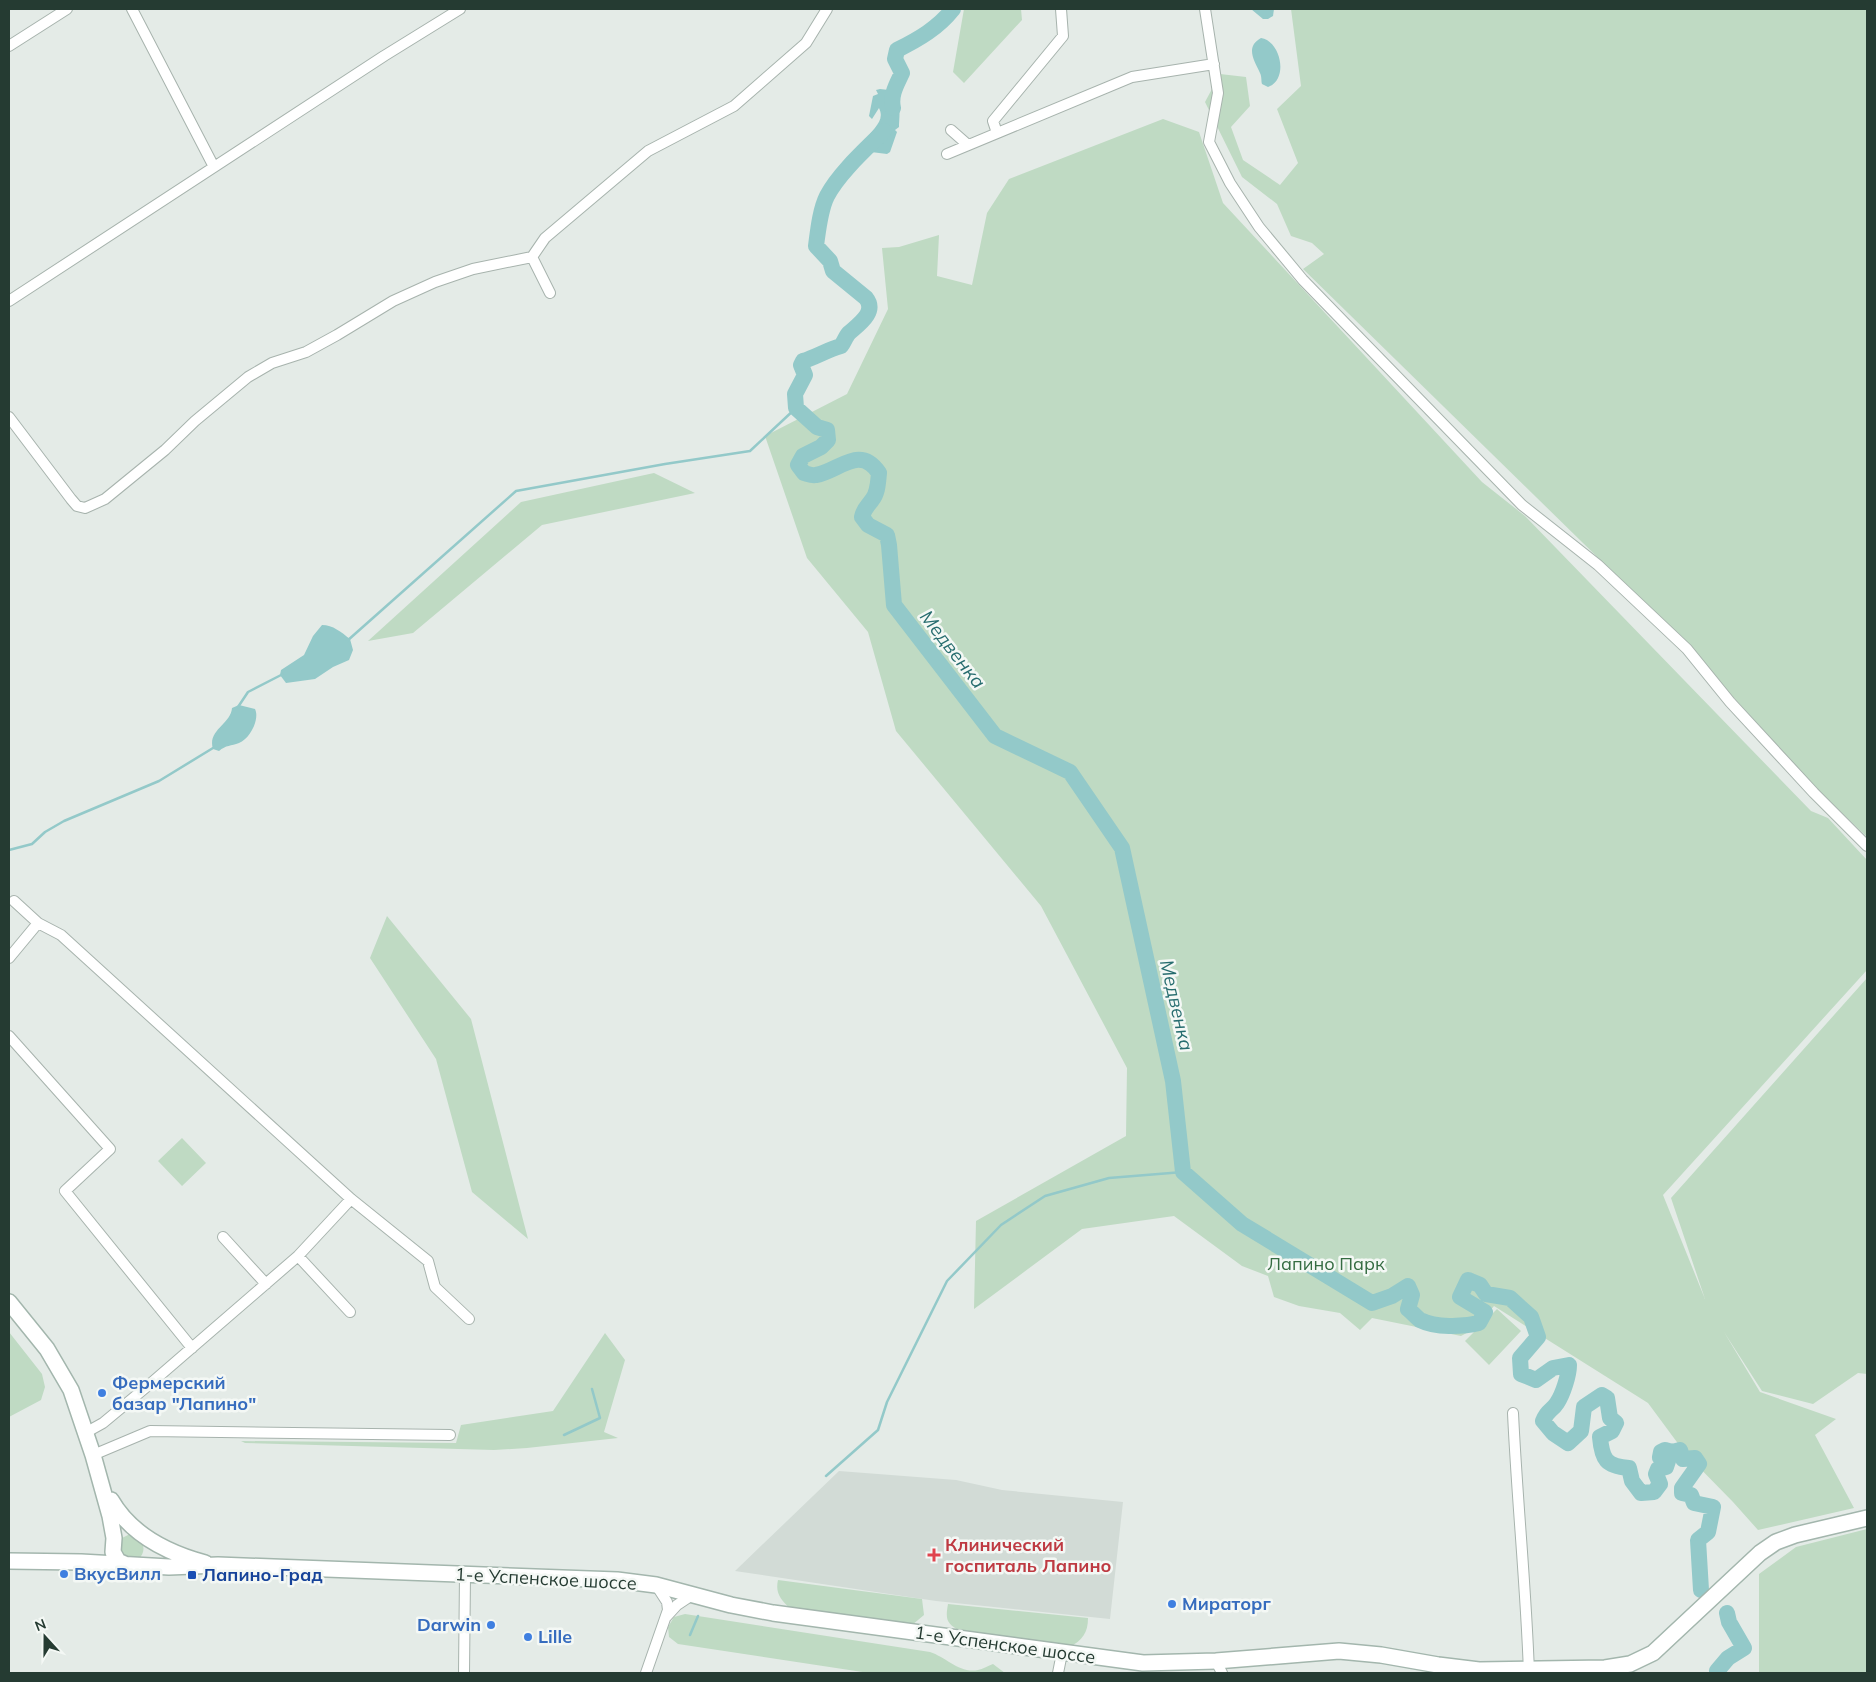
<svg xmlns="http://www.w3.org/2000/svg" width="1876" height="1682" viewBox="0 0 1876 1682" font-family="Mulish,sans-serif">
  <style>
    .built { fill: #d2dbd6 }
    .green { fill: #bfdac3 }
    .water { fill: #93c9c9 }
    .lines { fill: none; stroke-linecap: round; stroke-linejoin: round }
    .stream { stroke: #93c9c9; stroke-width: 2.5 }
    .river { stroke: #93c9c9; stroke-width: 16 }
    .street-casing { stroke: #a7b3ad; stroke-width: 12 }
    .secondary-casing { stroke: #a3b6ad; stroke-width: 18 }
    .street { stroke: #fff; stroke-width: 10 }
    .secondary { stroke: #fff; stroke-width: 15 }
    .shop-dot { fill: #3f7fe0; stroke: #f4f8f5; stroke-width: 2 }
    .health-dot { fill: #e0444e; stroke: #f4f8f5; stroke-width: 2 }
    .transit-dot { fill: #1a4fb4; stroke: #f4f8f5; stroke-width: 2 }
    .labels { text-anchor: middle; stroke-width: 5; stroke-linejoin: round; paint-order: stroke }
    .park-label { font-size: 18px; fill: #356c42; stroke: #f4f8f5 }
    .shop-label { font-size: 18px; font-weight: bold; fill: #366cbe; stroke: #f4f8f5; text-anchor: start }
    .health-label { font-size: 18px; font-weight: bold; fill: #be3a42; stroke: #f4f8f5; text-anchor: start }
    .transit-label { font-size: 18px; font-weight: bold; fill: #164399; stroke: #f4f8f5; text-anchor: start }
    .street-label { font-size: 18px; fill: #253b32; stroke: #f4f8f5 }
    .water-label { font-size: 19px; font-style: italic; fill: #276d6f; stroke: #f4f8f5 }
  </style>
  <rect width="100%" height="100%" fill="#e4ebe7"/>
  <!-- built -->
  <path class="built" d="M839,1471L956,1480L1002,1490L1123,1502L1110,1619L936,1601L735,1571Z"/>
  <!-- green -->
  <path class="green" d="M964,9H1021L1022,20L964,83L953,72Z
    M1291,9H1867V837L1810,782L1677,635L1303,269L1324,254L1312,243L1291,236L1277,204L1242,177L1205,102L1220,74L1246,77L1250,106L1231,127L1243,160L1280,185L1298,163L1277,109L1301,86Z
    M1163,119L1199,132L1223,203L1482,482L1525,516L1811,811L1828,818L1867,860V970L1663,1195L1705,1299L1671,1198L1867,978V1374L1858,1373L1813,1404L1762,1391L1724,1332L1760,1392L1836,1419L1815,1435L1854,1508L1758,1530L1733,1502L1685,1453L1648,1403L1494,1306L1476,1328L1461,1336L1372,1318L1360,1330L1340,1313L1299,1306L1274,1297L1268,1276L1242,1266L1174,1216L1082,1229L974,1309L976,1221L1126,1136L1127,1068L1041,906L896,731L868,632L807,558L765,436L847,394L888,309L882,248L899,247L939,235L937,276L972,285L987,213L1009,179Z
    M654,473L695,493L542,525L413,633L368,641L521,502Z
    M387,916L471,1019L528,1239L472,1192L436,1059L370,958Z
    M182,1138L206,1163L182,1186L158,1161Z
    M1497,1309L1521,1331L1489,1365L1465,1341Z
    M9,1332L42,1374L45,1387L41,1400L9,1417Z
    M605,1333L625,1360L604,1432L618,1438L527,1448L494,1450L245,1443L241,1441L456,1443L461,1425L553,1411Z
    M1867,1529V1673H1759V1574L1796,1547Z
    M130,1534C142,1538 149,1549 138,1560L121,1558L120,1539Z
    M778,1580L922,1599L924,1615L912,1625L790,1608C781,1600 775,1593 778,1580Z
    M948,1604L1088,1618C1088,1633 1082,1640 1070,1647L961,1632C947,1623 945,1621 948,1604Z
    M685,1614L930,1652C946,1657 960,1674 978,1670C983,1669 987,1666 993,1664L1005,1673H869L678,1644L669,1637L668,1627L674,1617Z"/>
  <!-- water -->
  <path class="water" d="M1251,9H1274L1273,16L1268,19H1263Z
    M1261,38C1281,41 1289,80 1268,87L1262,84C1261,81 1262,77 1260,73C1254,60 1245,47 1261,38Z
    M895,87L894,96C902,104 899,117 899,127L895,130L897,132L890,152L887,154L871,152L866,141C871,129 886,122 879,108L872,119L869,116L873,96L878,94L876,90L880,89L889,90Z
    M322,625C333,625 341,632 350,639L353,650L349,660L333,667L315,679L286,683L280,675L281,670L304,655L313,636Z
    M239,705L255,709C260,719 250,739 239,743C231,746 226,745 219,751L213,749C207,730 231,724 232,708Z"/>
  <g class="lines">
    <!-- stream -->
    <path class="stream" d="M347,641L516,491L665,464L750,451L796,408
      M238,707L248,692L283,674
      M9,850L32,844L45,832L64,821L159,781L213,748
      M564,1435L600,1418L592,1389
      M826,1476L878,1430L887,1402L947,1281L1001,1225L1045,1196L1109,1178L1183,1172
      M690,1635L698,1616"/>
    <!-- river -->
    <path class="river" d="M893,108C890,95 897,84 902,73L895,59L897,50C919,39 938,28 953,9
      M884,131C866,149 839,173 827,196C820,210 818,231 816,246L830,261L833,271L866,298C877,312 859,324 849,333C846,336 844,342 841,346C829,349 816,357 803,361L801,365L805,375L795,394L796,408L817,427L827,430L828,440L821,447L803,456L798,465L804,473C808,474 812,476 816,475C839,471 860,444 879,473C878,482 878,493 872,500C867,507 864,508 862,517L868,525L887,535L889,545L894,605L995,736L1070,772L1122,848L1173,1081L1183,1172L1242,1224L1372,1303L1392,1296L1408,1286L1412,1295L1408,1309C1412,1312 1416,1317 1420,1320C1436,1328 1462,1327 1479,1323L1485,1312L1460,1297L1468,1280L1480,1285L1486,1294L1510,1298L1531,1317L1538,1337L1520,1358L1521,1374L1536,1380L1553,1368L1569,1365C1569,1375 1563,1394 1557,1403C1552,1411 1547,1410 1543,1421L1553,1433L1568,1443L1581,1431L1584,1407L1602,1395L1607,1398L1610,1418L1616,1423L1612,1431L1600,1437C1602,1460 1606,1466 1629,1468L1632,1481L1641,1493L1654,1492L1660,1484L1656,1474L1658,1469L1666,1467L1668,1461L1660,1457L1661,1452L1665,1450L1672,1452L1680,1450L1683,1459L1695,1458L1699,1464L1682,1488V1493L1691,1495L1694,1503L1713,1507L1708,1532L1698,1540L1701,1590
      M1718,1673L1717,1671L1728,1658L1744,1648L1729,1622L1727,1613"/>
    <!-- street casing -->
    <g class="street-casing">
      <path id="street" d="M132,9L214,167
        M1205,9L1218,93L1209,142L1230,183L1259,227L1303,280L1522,505L1598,565L1687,649L1730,702L1814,793L1867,846
        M9,46L67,9
        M951,130L968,145
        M997,133L993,121L1063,36L1061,9
        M947,154L1132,77L1214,64
        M532,257L545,238L648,151L734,106L806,43L827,9
        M9,301L384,56L460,9
        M9,417L71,499L77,506L85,508L105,499L165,450L195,421L248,377L272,363L306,352L337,335L393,301L435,282L473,269L532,257L550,293
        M38,923L61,935L351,1199L428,1261L435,1287L469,1319
        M9,958L38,923L14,901
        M9,1036L110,1149L65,1191L192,1348
        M223,1237L266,1284
        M298,1256L350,1312
        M1513,1413C1517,1500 1526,1586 1529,1673
        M85,1433L103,1423L150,1384L298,1256L351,1199
        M93,1455L150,1431L450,1435
        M666,1617L677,1605L692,1595
        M1216,1661L1222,1673
        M464,1673L465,1575
        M646,1673L668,1610L667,1602L656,1585
        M1058,1673L1062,1653"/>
    </g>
    <!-- secondary casing -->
    <g class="secondary-casing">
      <path id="secondary" d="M9,1302L47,1349L71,1390L93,1455L110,1516L114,1538L113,1552L118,1561L127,1565
        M111,1500C131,1535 168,1553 205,1563
        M9,1561L81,1562L169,1567L218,1565L617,1580L656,1585L731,1605L773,1613L1143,1663L1216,1661L1339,1651L1381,1655L1438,1665L1479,1670L1605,1668L1630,1664L1653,1653L1760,1553L1776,1542L1795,1535L1867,1518"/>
    </g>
    <!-- street -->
    <use href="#street" class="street"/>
    <!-- secondary -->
    <use href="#secondary" class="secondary"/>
  </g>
  <!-- markers -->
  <g class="shop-dot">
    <circle cx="102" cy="1393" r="5"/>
    <circle cx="64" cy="1574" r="5"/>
    <circle cx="1172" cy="1604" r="5"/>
    <circle cx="491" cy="1625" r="5"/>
    <circle cx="528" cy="1637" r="5"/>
  </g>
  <path class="health-dot" d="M931.5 1547.5h5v5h5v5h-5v5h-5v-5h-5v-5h5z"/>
  <rect class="transit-dot" x="187" y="1570" width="10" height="10" rx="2.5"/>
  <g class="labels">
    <!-- park labels -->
    <g class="park-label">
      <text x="1326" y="1270">Лапино Парк</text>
    </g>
    <!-- shop labels -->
    <g class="shop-label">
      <text x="112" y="1389">Фермерский<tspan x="112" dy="21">базар "Лапино"</tspan></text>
      <text x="74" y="1580">ВкусВилл</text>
      <text x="1182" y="1610">Мираторг</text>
      <text x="481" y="1631" text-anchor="end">Darwin</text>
      <text x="538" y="1643">Lille</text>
    </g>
    <!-- health labels -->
    <g class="health-label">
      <text x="945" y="1551">Клинический<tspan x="945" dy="21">госпиталь Лапино</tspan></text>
    </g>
    <!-- transit labels -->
    <g class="transit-label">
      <text x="202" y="1581">Лапино-Град</text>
    </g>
    <!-- street labels -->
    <g class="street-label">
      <text transform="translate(546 1579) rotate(3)" y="6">1-е Успенское шоссе</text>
      <text transform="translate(1005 1645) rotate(8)" y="6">1-е Успенское шоссе</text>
    </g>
    <!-- water labels -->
    <g class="water-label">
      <text transform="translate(953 649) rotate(52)" y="7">Медвенка</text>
      <text transform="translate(1177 1005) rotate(77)" y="7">Медвенка</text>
    </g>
  </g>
  <!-- border -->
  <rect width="1876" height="1682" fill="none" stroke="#253b32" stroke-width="20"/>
  <!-- north arrow -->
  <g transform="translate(45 1637) rotate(339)" stroke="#f4f8f5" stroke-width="4" paint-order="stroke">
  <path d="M0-4L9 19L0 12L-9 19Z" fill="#253b32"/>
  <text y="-8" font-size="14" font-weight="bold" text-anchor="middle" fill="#253b32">N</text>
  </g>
</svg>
